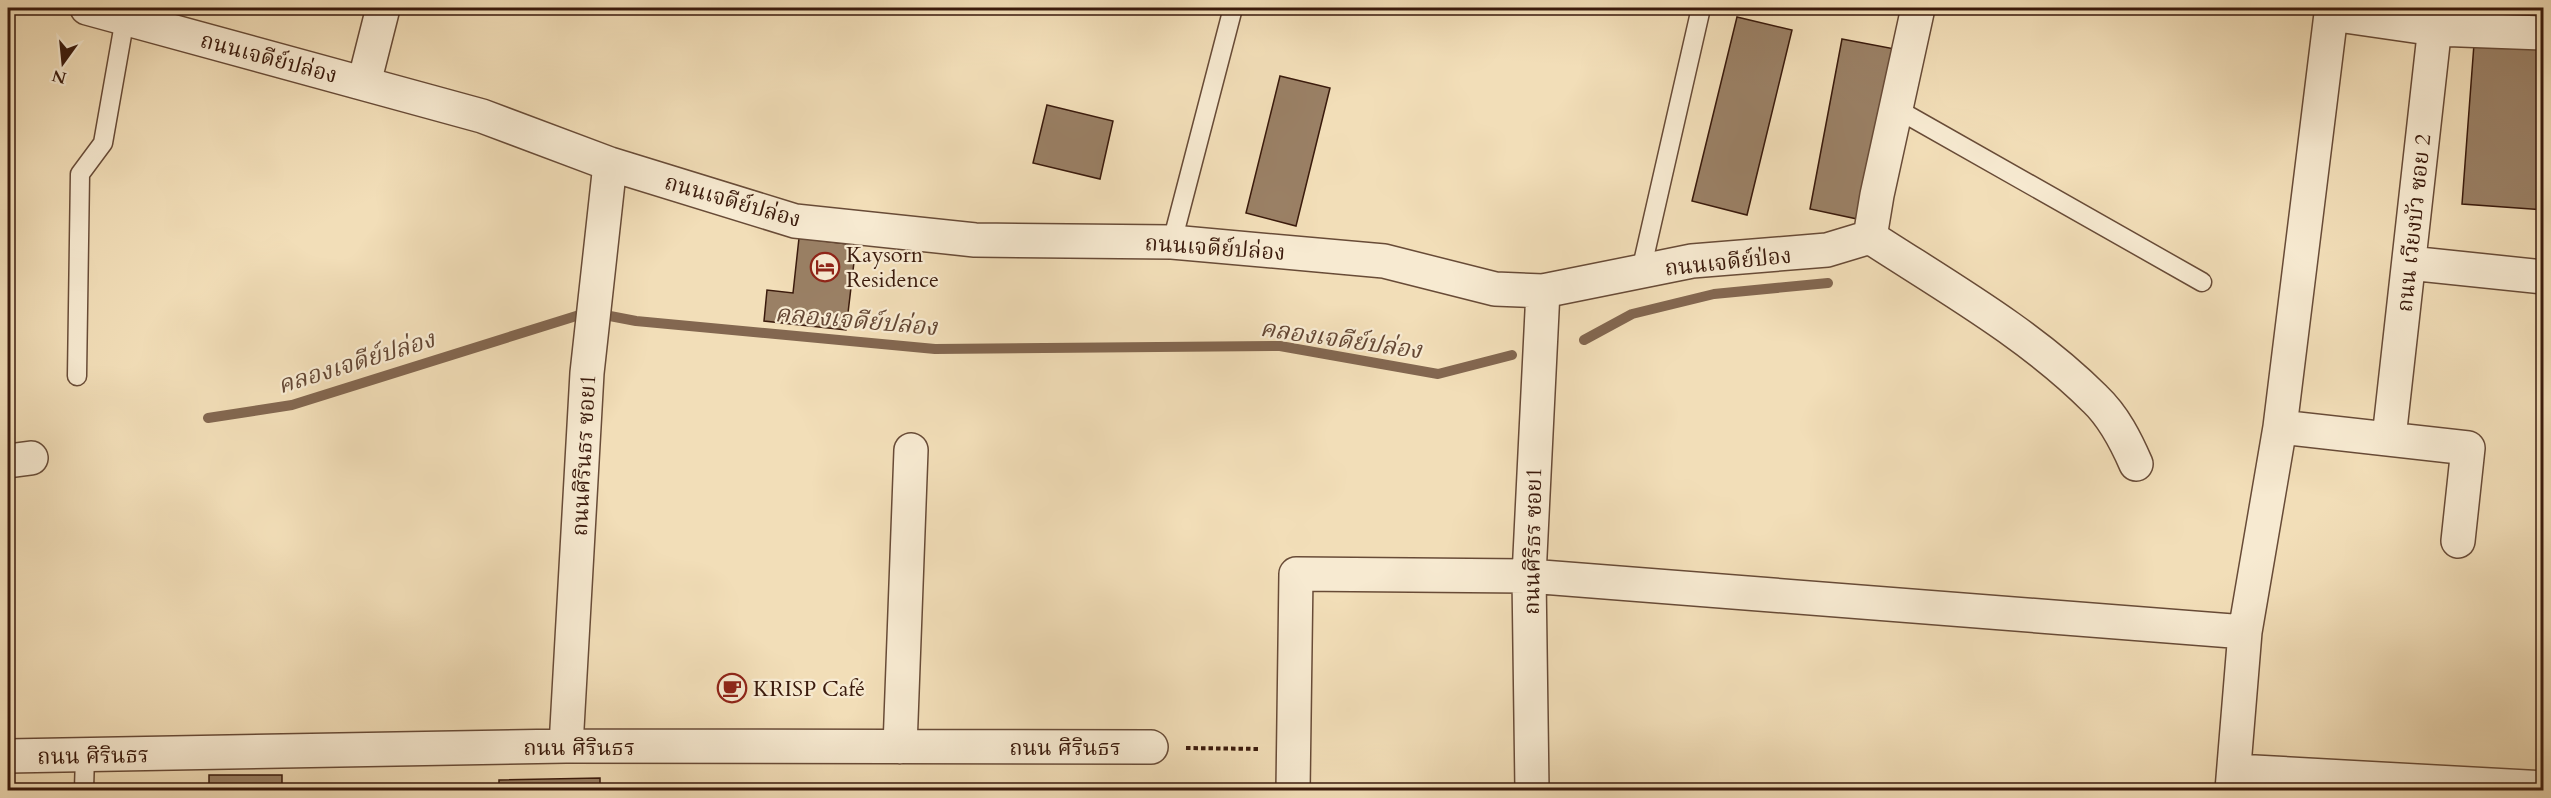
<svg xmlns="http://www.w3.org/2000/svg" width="2551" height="798" viewBox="0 0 2551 798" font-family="Cardo,'Noto Serif Thai',serif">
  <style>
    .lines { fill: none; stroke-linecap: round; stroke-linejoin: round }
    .stream { stroke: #836750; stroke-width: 10 }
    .building { fill: #9a8065; stroke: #3a1a0c; stroke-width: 1.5 }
    .lane-casing { stroke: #684b37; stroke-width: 21 }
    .street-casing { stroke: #684b37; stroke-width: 36 }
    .path { stroke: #3a1a0c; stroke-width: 4; stroke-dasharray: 4.5 3; stroke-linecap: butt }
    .lane { stroke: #f7ead1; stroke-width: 18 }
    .street { stroke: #f7ead1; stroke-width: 33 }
    .labels { text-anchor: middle; stroke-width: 4.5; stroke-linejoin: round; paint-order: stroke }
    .street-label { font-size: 22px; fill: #3a1a0c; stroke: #f7ead1 }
    .poi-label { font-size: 22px; fill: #3a1a0c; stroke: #f7ead1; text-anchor: start }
    .water-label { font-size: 24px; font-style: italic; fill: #644734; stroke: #f7ead1 }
  </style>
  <rect width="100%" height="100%" fill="#f2deb8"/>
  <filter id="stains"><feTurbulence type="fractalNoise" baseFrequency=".00333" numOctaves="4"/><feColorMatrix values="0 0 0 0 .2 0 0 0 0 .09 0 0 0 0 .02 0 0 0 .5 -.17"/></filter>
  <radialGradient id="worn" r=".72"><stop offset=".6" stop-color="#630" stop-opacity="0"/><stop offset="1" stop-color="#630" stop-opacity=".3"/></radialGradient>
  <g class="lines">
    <!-- stream -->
    <path class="stream" d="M1584,340L1632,314L1714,294L1828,283
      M208,418L292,405L589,312L636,321L935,349L1280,346L1438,374L1512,355"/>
  </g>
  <!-- building -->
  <path class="building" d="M1737,17L1792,30L1747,215L1692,201Z
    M1842,39L1895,49L1862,220L1810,209Z
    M2474,44L2544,48V210L2462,204Z
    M1280,76L1330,88L1296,226L1246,213Z
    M1047,105L1113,121L1100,179L1033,163Z
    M799,238L856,245L846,330L764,321L767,290L793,293Z
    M209,775H282V790H209Z
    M600,778V790H499V780Z"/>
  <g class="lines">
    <!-- lane casing -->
    <g class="lane-casing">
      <path id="lane" d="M1895,108L2202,282
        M1172,242L1233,8
        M1641,271L1701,8
        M77,376L80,174L103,143L125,18
        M84,790L85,755"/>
    </g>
    <!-- street casing -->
    <g class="street-casing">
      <path id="street" d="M87,8L482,116L610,164L795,221L975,240L1172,242L1384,261L1495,289L1543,291L1692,261L1827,250L1870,237
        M364,83L383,8
        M1870,237C1947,287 2030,334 2095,399C2114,417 2126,441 2136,464
        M1870,237L1877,195L1918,8
        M2409,263L2544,277
        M2280,427L2468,448L2458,541
        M2389,438L2437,8
        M8,461L31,458
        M566,746L587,373L610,164
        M900,747L911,450
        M8,756L566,746L1151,747
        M2236,771L2544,788
        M1293,790L1296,574L1529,576L2245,632
        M1532,790L1529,576L1543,291
        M2232,790L2245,632L2280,427L2331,14L2435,29L2544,33"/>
    </g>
    <!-- path -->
    <path class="path" d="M1186,748L1260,749"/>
    <!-- lane -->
    <use href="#lane" class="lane"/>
    <!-- street -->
    <use href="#street" class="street"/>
  </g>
  <!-- icons -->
  <defs>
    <g id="hotel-ring" transform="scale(1.5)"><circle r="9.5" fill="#f7ead1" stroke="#8f2418" stroke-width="1.5"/><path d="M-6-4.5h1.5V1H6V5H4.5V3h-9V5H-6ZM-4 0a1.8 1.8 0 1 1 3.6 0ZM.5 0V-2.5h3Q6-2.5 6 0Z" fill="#8f2418"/></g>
    <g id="cafe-ring" transform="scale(1.5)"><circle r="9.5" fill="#f7ead1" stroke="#8f2418" stroke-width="1.5"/><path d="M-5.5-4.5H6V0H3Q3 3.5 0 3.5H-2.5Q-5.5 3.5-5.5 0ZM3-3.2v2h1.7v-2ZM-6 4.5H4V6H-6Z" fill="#8f2418"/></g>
  </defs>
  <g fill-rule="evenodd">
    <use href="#hotel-ring" x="825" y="267"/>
    <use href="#cafe-ring" x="732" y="688"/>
  </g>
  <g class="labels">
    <!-- street labels -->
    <g class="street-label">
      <text transform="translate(269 57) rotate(15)" y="8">ถนนเจดีย์ปล่อง</text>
      <text transform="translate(733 200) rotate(16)" y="8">ถนนเจดีย์ปล่อง</text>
      <text transform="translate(2413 223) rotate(-84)" y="8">ถนน เวียงบัว ซอย 2</text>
      <text transform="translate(1215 247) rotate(4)" y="8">ถนนเจดีย์ปล่อง</text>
      <text transform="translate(1728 261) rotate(-6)" y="8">ถนนเจดีย์ป่อง</text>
      <text transform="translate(583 455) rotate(-87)" y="8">ถนนศิรินธร ซอย1</text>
      <text transform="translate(1532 541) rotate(-89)" y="8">ถนนศิริธร ซอย1</text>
      <text x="579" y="755">ถนน ศิรินธร</text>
      <text x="1065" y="755">ถนน ศิรินธร</text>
      <text transform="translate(93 755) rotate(-1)" y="8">ถนน ศิรินธร</text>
    </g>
    <!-- poi labels -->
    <g class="poi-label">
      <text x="846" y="262">Kaysorn<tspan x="846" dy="25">Residence</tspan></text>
      <text x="753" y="696">KRISP Café</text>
    </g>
    <!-- water labels -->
    <g class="water-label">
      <text transform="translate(856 320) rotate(5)" y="8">คลองเจดีย์ปล่อง</text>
      <text transform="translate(1341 339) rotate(8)" y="8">คลองเจดีย์ปล่อง</text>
      <text transform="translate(356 362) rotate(-17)" y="8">คลองเจดีย์ปล่อง</text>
    </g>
  </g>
  <!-- margin -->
  <rect width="2551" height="798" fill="none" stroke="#f2deb8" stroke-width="30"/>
  <rect x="9" y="9" width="2533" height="780" fill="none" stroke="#3a1a0c" stroke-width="3"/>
  <rect x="15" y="15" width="2521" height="768" fill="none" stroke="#3a1a0c" stroke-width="1.5"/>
  <!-- north arrow -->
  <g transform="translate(63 63) rotate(195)" stroke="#f7ead1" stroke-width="4.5" paint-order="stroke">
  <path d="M0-4.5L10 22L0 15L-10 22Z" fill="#3a1a0c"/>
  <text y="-9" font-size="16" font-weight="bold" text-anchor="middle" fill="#3a1a0c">N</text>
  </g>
  <rect width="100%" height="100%" filter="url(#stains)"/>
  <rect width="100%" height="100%" fill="url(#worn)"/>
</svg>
